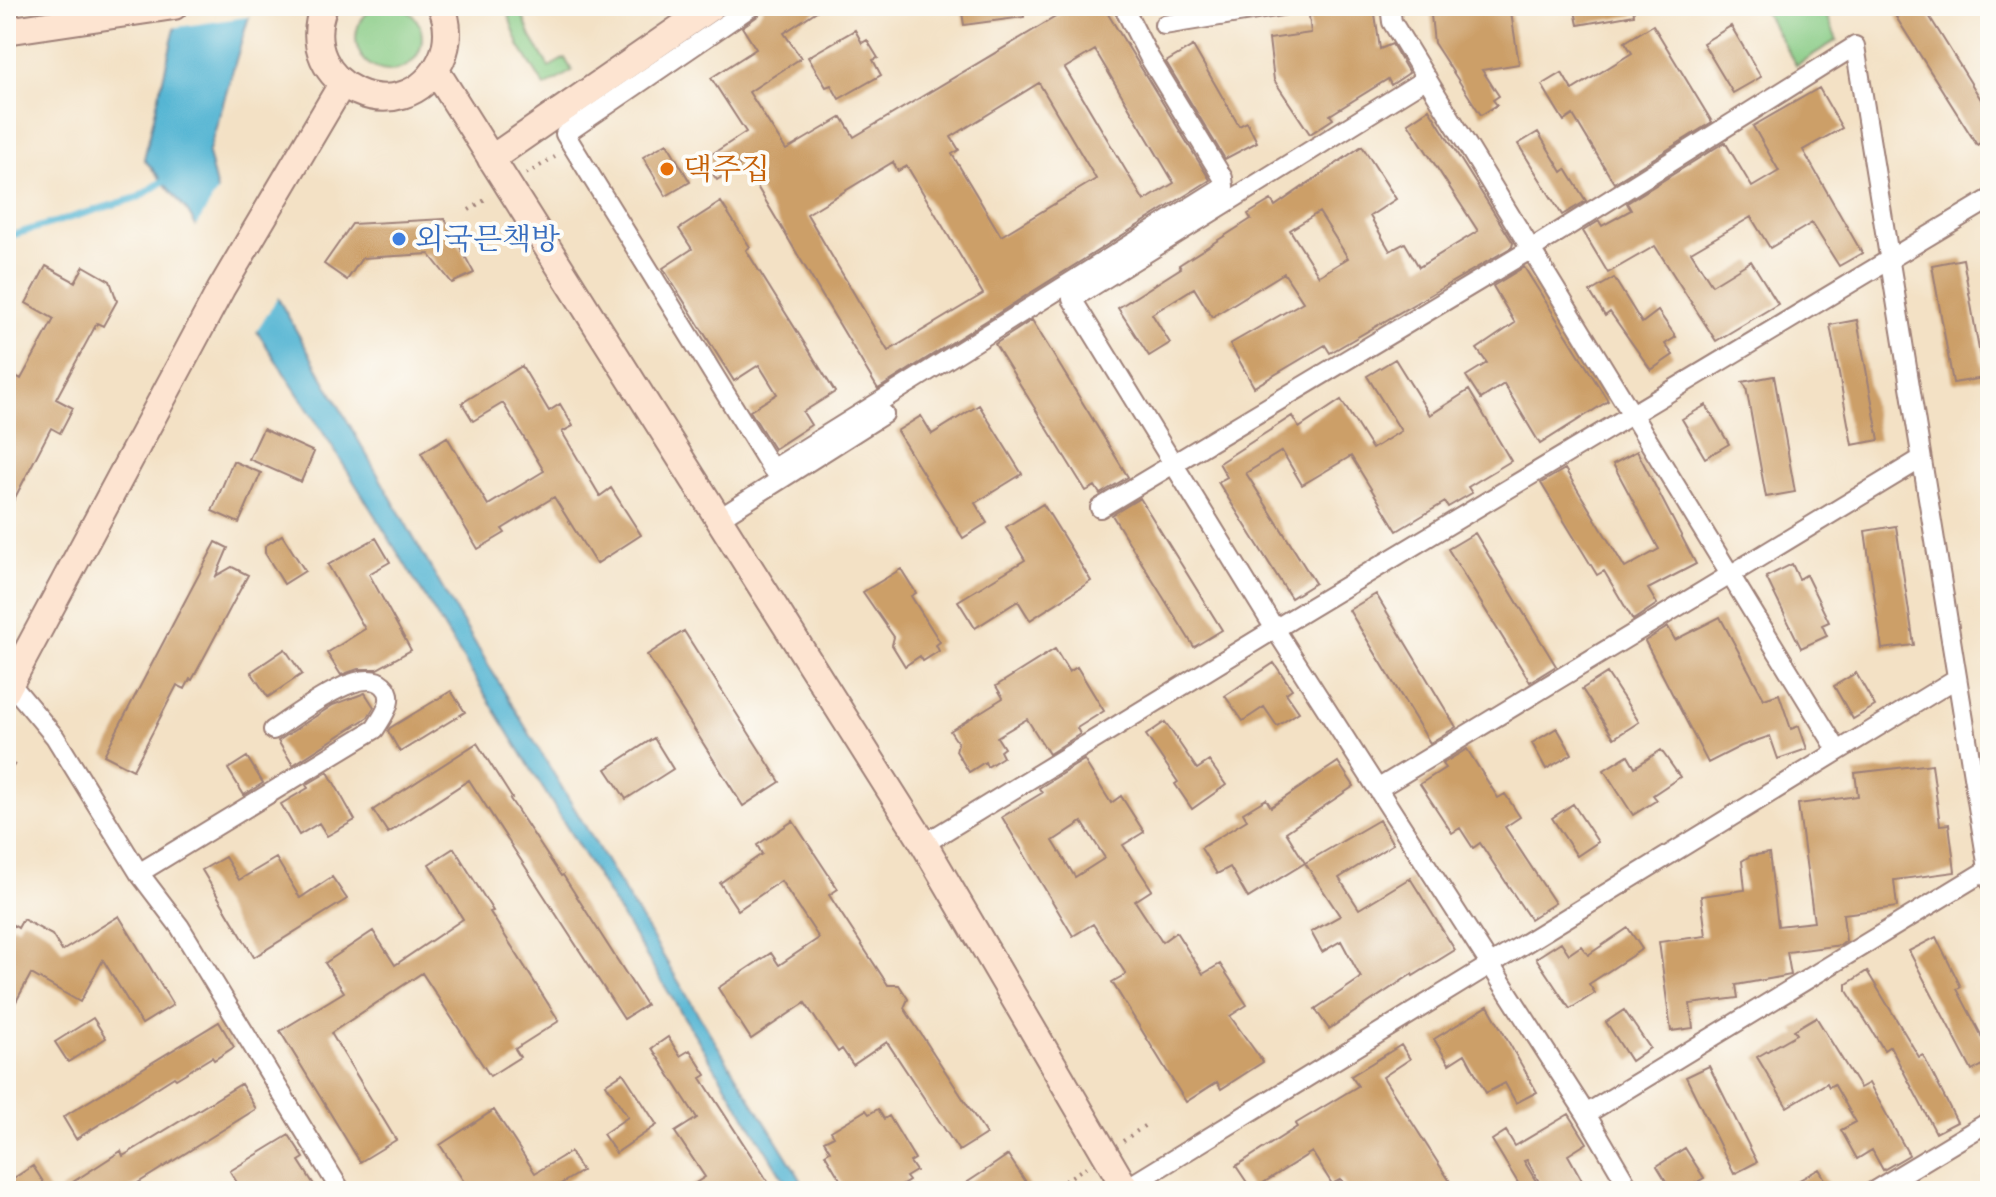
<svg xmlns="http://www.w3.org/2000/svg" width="1996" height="1197" viewBox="0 0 1996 1197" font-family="'IM FELL DW Pica','Noto Serif KR',serif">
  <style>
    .green { fill: #86ca83; stroke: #687457; stroke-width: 2 }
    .water { fill: #54b5d3; stroke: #4f6a7f; stroke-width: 2 }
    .pier { fill: #f3e1c5 }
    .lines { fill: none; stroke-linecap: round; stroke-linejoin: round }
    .stream { stroke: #54b5d3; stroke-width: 7 }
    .building { fill: #cc9f68; fill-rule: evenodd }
    .street-casing { stroke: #9e8078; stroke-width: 22 }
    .secondary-casing { stroke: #9e8078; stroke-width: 30 }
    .path { stroke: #9e8078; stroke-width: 4; stroke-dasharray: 2 6; stroke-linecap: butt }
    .street { stroke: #fff; stroke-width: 18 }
    .secondary { stroke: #fde4d1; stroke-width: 26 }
    .food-dot { fill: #e8710a; stroke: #fdfcf7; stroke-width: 3 }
    .shop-dot { fill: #3f7fe0; stroke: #fdfcf7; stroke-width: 3 }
    .labels { text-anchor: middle; stroke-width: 8; stroke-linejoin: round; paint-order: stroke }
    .food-label { font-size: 30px; fill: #c56008; stroke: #fdfcf7; text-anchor: start }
    .shop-label { font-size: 30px; fill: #366cbe; stroke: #fdfcf7; text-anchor: start }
  </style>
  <rect width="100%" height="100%" fill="#fdfcf7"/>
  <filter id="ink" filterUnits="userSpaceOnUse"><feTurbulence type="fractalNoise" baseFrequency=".0125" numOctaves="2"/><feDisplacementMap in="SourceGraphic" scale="16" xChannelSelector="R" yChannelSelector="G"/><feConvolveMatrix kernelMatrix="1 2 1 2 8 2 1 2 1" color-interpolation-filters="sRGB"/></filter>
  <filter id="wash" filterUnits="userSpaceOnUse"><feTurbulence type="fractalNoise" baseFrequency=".006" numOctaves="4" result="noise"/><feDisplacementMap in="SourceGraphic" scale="32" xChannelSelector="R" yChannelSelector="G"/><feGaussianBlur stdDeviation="1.8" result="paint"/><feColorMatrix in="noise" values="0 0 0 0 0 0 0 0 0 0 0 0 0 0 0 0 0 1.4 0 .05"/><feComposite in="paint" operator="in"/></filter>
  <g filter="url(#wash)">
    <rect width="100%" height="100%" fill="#f3e1c5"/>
    <!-- green -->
    <path class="green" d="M356 38a33 33 0 1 1 66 0a33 33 0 1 1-66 0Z
      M505,6H519L531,37L549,67L565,58L572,71L545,87L519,45Z
      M1761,6H1823L1837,40L1796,65Z"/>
    <!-- water -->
    <path class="water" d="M185,6H252L208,154L217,191L445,593L701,1019L808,1191H791L332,446L256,330L188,212L144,159L175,28Z"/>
    <!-- pier -->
    <path class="pier" d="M181,6H256L254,16L171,28Z
      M220,187L280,294L254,335L194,230Z"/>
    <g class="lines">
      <!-- stream -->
      <path class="stream" d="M6,237L139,197L168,178"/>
    </g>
    <g id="blocks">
      <!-- building -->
      <path class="building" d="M764,6H824L784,33L801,58L749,92L786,150L842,117L854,137L1074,6H1103L1210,180L878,389L743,163L717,180L703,160L746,132L711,78L756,49L742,27L759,15ZM1095,50L1174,183L1144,201L1065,68ZM1039,83L1096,179L1001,236L952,154L959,150L951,137ZM893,162L898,171L907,166L983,294L888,351L807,214Z
        M961,6H1023L1024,17L964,25Z
        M1430,6H1510L1519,64L1482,70L1499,96L1493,100L1497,105L1481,115L1434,43Z
        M1574,6H1633L1634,15L1578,25Z
        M1913,6H1923L1990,114V136L1977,145L1896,17Z
        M1374,7L1380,49L1392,44L1409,73L1391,85L1388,79L1330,115L1333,119L1310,134L1274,80L1269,39L1311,33L1309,16Z
        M1653,25L1712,122L1614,183L1573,115L1564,121L1542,85L1562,73L1572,90L1632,53L1625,42Z
        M1731,26L1761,77L1733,93L1703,43Z
        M855,30L862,43L867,40L878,58L873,60L881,75L839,99L831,85L826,87L808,57Z
        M1193,46L1239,126L1247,122L1257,142L1225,159L1166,62Z
        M1819,88L1842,128L1803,150L1862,253L1839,266L1812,223L1770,248L1751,217L1691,252L1712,285L1751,261L1778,304L1716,341L1655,246L1608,273L1583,231L1599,221L1602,226L1631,210L1627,203L1725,142L1752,187L1779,171L1753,126Z
        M1429,109L1513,243L1512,247L1330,353L1325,345L1254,387L1230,344L1303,302L1284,273L1212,317L1194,288L1152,314L1170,343L1149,356L1118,308L1181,268L1179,265L1251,219L1248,214L1271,200L1275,206L1362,146L1396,199L1370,216L1390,251L1405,243L1419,267L1478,231L1408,123ZM1319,212L1348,258L1319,276L1290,230Z
        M1538,132L1562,172L1566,169L1586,201L1562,215L1518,144Z
        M667,143L690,182L666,196L643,157Z
        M721,202L750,247L746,250L835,392L803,412L811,425L774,449L750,411L777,394L759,365L734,381L663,268L692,249L679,229Z
        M445,219L474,273L452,283L429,254L362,258L347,280L324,264L352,224Z
        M1963,259L1984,378L1953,383L1932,265Z
        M46,266L75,282L84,266L110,281L117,301L103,326L97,323L56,399L73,408L60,433L51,428L6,515V371L21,379L54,319L26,303Z
        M1524,267L1608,401L1540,444L1504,384L1481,399L1466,376L1487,363L1477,349L1515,323L1493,286Z
        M1614,278L1642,323L1658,311L1676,337L1665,344L1673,355L1651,370L1610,312L1605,316L1590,292Z
        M1032,320L1128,477L1100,494L1095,486L1086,491L995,344Z
        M1857,320L1879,440L1852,445L1830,325Z
        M1395,359L1430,415L1469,390L1511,461L1468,487L1472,493L1448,507L1445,502L1397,531L1351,456L1302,485L1282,451L1246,473L1315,583L1291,598L1218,482L1227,477L1219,463L1292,416L1299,428L1341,400L1372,449L1401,431L1367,376Z
        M522,366L549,411L560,404L573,426L562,432L600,496L611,488L641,535L596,564L554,497L502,529L505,533L478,549L421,453L447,437L488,505L544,471L503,403L473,421L462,403Z
        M1774,376L1795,492L1766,497L1746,387L1742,382Z
        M979,405L1022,474L975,503L987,523L963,538L897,431L921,416L932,434Z
        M1706,405L1729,444L1705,458L1682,419Z
        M263,429L314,452L301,482L249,459Z
        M1637,451L1696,564L1648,589L1657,604L1633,620L1604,571L1597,575L1541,483L1565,469L1625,568L1659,549L1613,464Z
        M233,461L261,473L239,523L212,511Z
        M1140,498L1222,630L1194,647L1112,515Z
        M1043,504L1091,581L1030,620L1018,601L975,628L958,601L1025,560L1006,527Z
        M1896,526L1914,645L1882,649L1865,531Z
        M1475,533L1556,666L1530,682L1448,549Z
        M282,535L305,571L284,584L265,553V546Z
        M376,538L390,562L369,574L411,650L377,669H358L341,675L327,653L365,629L328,565Z
        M216,542L228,548L216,576L232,567L248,575L192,680L190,679L185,689L177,685L133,770L104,755Z
        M1792,564L1799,579L1806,575L1829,622L1822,625L1827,636L1801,648L1766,577Z
        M901,569L916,593L911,596L940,642L936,645L939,651L923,661L920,656L905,666L892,645L894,637L863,592Z
        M1376,594L1456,727L1430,743L1349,610Z
        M1720,617L1764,699L1779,694L1791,729L1799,726L1807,749L1778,759L1770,736L1741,746L1708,763L1645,641L1668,627L1675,640Z
        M684,631L780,782L743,806L647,655Z
        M285,649L302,674L268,697L251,672Z
        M1055,649L1069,672L1077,667L1104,711L1077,728L1080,734L1049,754L1027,719L997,737L1004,748L1000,751L1003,757L987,767L985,762L969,772L956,751L958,743L950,731L1003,698L996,686Z
        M1274,663L1292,689L1286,693L1299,712L1277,726L1264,707L1243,721L1225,696Z
        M1607,673L1639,722L1614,738L1582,689Z
        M1856,673L1875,706L1853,719L1834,686Z
        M451,691L465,712L400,752L388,731L390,728Z
        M365,693L374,707L368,717L293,765L278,741L333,705Z
        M1165,722L1197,769L1209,761L1226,785L1192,809L1175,784L1178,782L1146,735Z
        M1557,728L1572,754L1546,769L1532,743Z
        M654,738L673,769L626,799L606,769Z
        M477,743L512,798L510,799L561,876L563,875L646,1005L624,1019L469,780L388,833L373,810Z
        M1467,749L1498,798L1505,794L1520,817L1505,827L1555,903L1530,919L1480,843L1473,848L1460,828L1452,833L1420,784L1445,768L1442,764Z
        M1661,750L1680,777L1653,795L1657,800L1633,815L1604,770L1628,755L1635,767Z
        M247,757L263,783L244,795L228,769Z
        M1084,760L1111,803L1121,796L1144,832L1123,845L1152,890L1135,901L1162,942L1176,932L1203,974L1220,964L1247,1005L1230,1016L1263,1062L1221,1089L1217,1082L1186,1102L1112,982L1126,974L1093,924L1073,936L1002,817L1042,793L1039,788ZM1082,822L1105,858L1075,877L1053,841Z
        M1338,762L1354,786L1286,832L1305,863L1379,820L1393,844L1339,878L1359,909L1410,878L1455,950L1413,976L1412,974L1329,1029L1315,1009L1361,978L1341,941L1322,952L1311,932L1340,916L1305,863L1248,898L1230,867L1217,874L1201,848L1247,820L1243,813L1266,799L1271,807Z
        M1932,764L1940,825L1949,824L1955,872L1894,880L1897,907L1843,914L1846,941L1841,945L1787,952L1791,975L1736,985L1738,998L1690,1004L1693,1028L1671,1031L1659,942L1706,936L1701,896L1745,890L1742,861L1750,856L1769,853L1778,926L1814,922L1798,804L1858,796L1855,773Z
        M328,772L355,820L327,836L319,823L299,835L281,804L308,788L306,785Z
        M1573,804L1598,842L1577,856L1552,818Z
        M793,821L838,889L829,895L888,985H899L908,999L904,1008L986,1134L959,1151L887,1042L853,1065L842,1049L838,1052L805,1003L751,1039L718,988L771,953L779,965L819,938L781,881L738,910L720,883L762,854L757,845Z
        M454,848L493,911L490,912L559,1021L515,1049L520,1057L490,1076L422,973L331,1033L396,1140L360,1162L280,1031L344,992L325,963L373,931L395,965L463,919L429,864Z
        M225,857L239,880L276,858L300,898L332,877L347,899L254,957L202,870Z
        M119,916L173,1005L142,1024L103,960L80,1002L31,974L6,1020V937L13,925L18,928L23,919L52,935L62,951Z
        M1628,928L1642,949L1589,984L1595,993L1570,1009L1536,958L1561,942L1569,954L1581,946L1588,955Z
        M1936,937L1961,987L1957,989L1990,1052V1061L1972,1071L1909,951Z
        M1867,971L1919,1057L1923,1055L1957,1122L1936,1133L1890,1046L1884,1050L1847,991V984Z
        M1488,1006L1537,1092L1516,1103L1505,1083L1486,1093L1465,1054L1449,1064L1434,1039Z
        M1624,1010L1650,1048L1631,1061L1606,1022Z
        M1816,1017L1860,1088L1869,1083L1909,1155L1883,1170L1872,1150L1857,1159L1841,1130L1856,1122L1834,1084L1829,1087L1827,1083L1787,1107L1757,1057L1797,1034L1794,1030Z
        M93,1018L106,1038L68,1062L55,1042Z
        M219,1022L234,1047L214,1060L212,1057L176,1079L174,1077L76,1139L63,1117Z
        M668,1037L680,1056L690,1050L706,1075L701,1078L774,1191H683L705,1177L675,1132L697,1118L652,1048Z
        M1401,1045L1410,1059L1383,1077L1456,1191H1348L1341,1179L1332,1184L1312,1152L1252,1190L1236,1166L1297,1127L1295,1124L1358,1086L1351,1076Z
        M1709,1066L1757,1162L1734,1174L1686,1077Z
        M623,1073L657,1125L616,1153L603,1134L628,1117L606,1084Z
        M241,1084L256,1109L125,1191H59L121,1151L123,1156Z
        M878,1109L884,1119L889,1116L915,1159L910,1162L916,1171L906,1177L909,1181L893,1191H847L825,1154L830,1151L824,1141L834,1136L831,1131L866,1110L869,1114Z
        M494,1110L535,1173L570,1152L582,1171L549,1191H470L440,1145Z
        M1569,1114L1587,1143L1568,1155L1588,1191H1544L1527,1160L1524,1161L1537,1183L1523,1191L1492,1140L1506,1131L1515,1146Z
        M289,1135L304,1158L299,1161L318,1191H242L230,1171Z
        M1685,1148L1704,1178L1682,1191H1672L1657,1166Z
        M1008,1155L1032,1191H954L983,1172Z
        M33,1166L49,1191H6V1183Z
        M1819,1169L1832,1191H1780Z"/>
    </g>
  </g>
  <g filter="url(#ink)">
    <use href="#blocks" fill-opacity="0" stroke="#9e8078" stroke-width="2"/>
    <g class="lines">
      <!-- street casing -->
      <g class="street-casing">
        <path id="street" d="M752,6L565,134L772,469L1224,186L1223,178L1149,57L1123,6
          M1390,6L1392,22L1838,751
          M1164,25L1282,6
          M1427,78L1072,299L1275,629L1586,1114L1631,1191
          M1100,508L1533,248L1855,46L1990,881
          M718,519L884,414
          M10,683L55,737L139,873L180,927L341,1191
          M1379,788L1921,459
          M924,844L1275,629L1990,199
          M139,873L375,729C382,717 398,698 383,685C360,664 295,716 273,730
          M1586,1114L1990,868
          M1125,1189L1957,678
          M1874,1191L1990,1121"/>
      </g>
      <!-- secondary casing -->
      <g class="secondary-casing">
        <path id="secondary" d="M324,6C292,86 404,136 441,60C449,43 449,22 441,6
          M6,31L174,6
          M436,71L924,844L1127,1191
          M491,159L712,6
          M6,691L221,289L342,84"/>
      </g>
      <!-- path -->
      <path class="path" d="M526,174L555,157
        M469,210L488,198
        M6,761L18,768
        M1123,1141L1147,1124
        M1058,1185L1086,1167"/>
      <!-- street -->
      <use href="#street" class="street"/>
      <!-- secondary -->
      <use href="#secondary" class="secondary"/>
    </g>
  </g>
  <!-- markers -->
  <circle class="food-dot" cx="667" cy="169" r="8"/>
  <circle class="shop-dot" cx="399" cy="239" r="8"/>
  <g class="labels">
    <!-- food labels -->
    <g class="food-label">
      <text x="683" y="179">댁주집</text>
    </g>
    <!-- shop labels -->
    <g class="shop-label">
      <text x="415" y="249">외국믄책방</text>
    </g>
  </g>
  <!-- margin -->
  <rect width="1996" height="1197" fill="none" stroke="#fdfcf7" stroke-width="32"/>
</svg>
